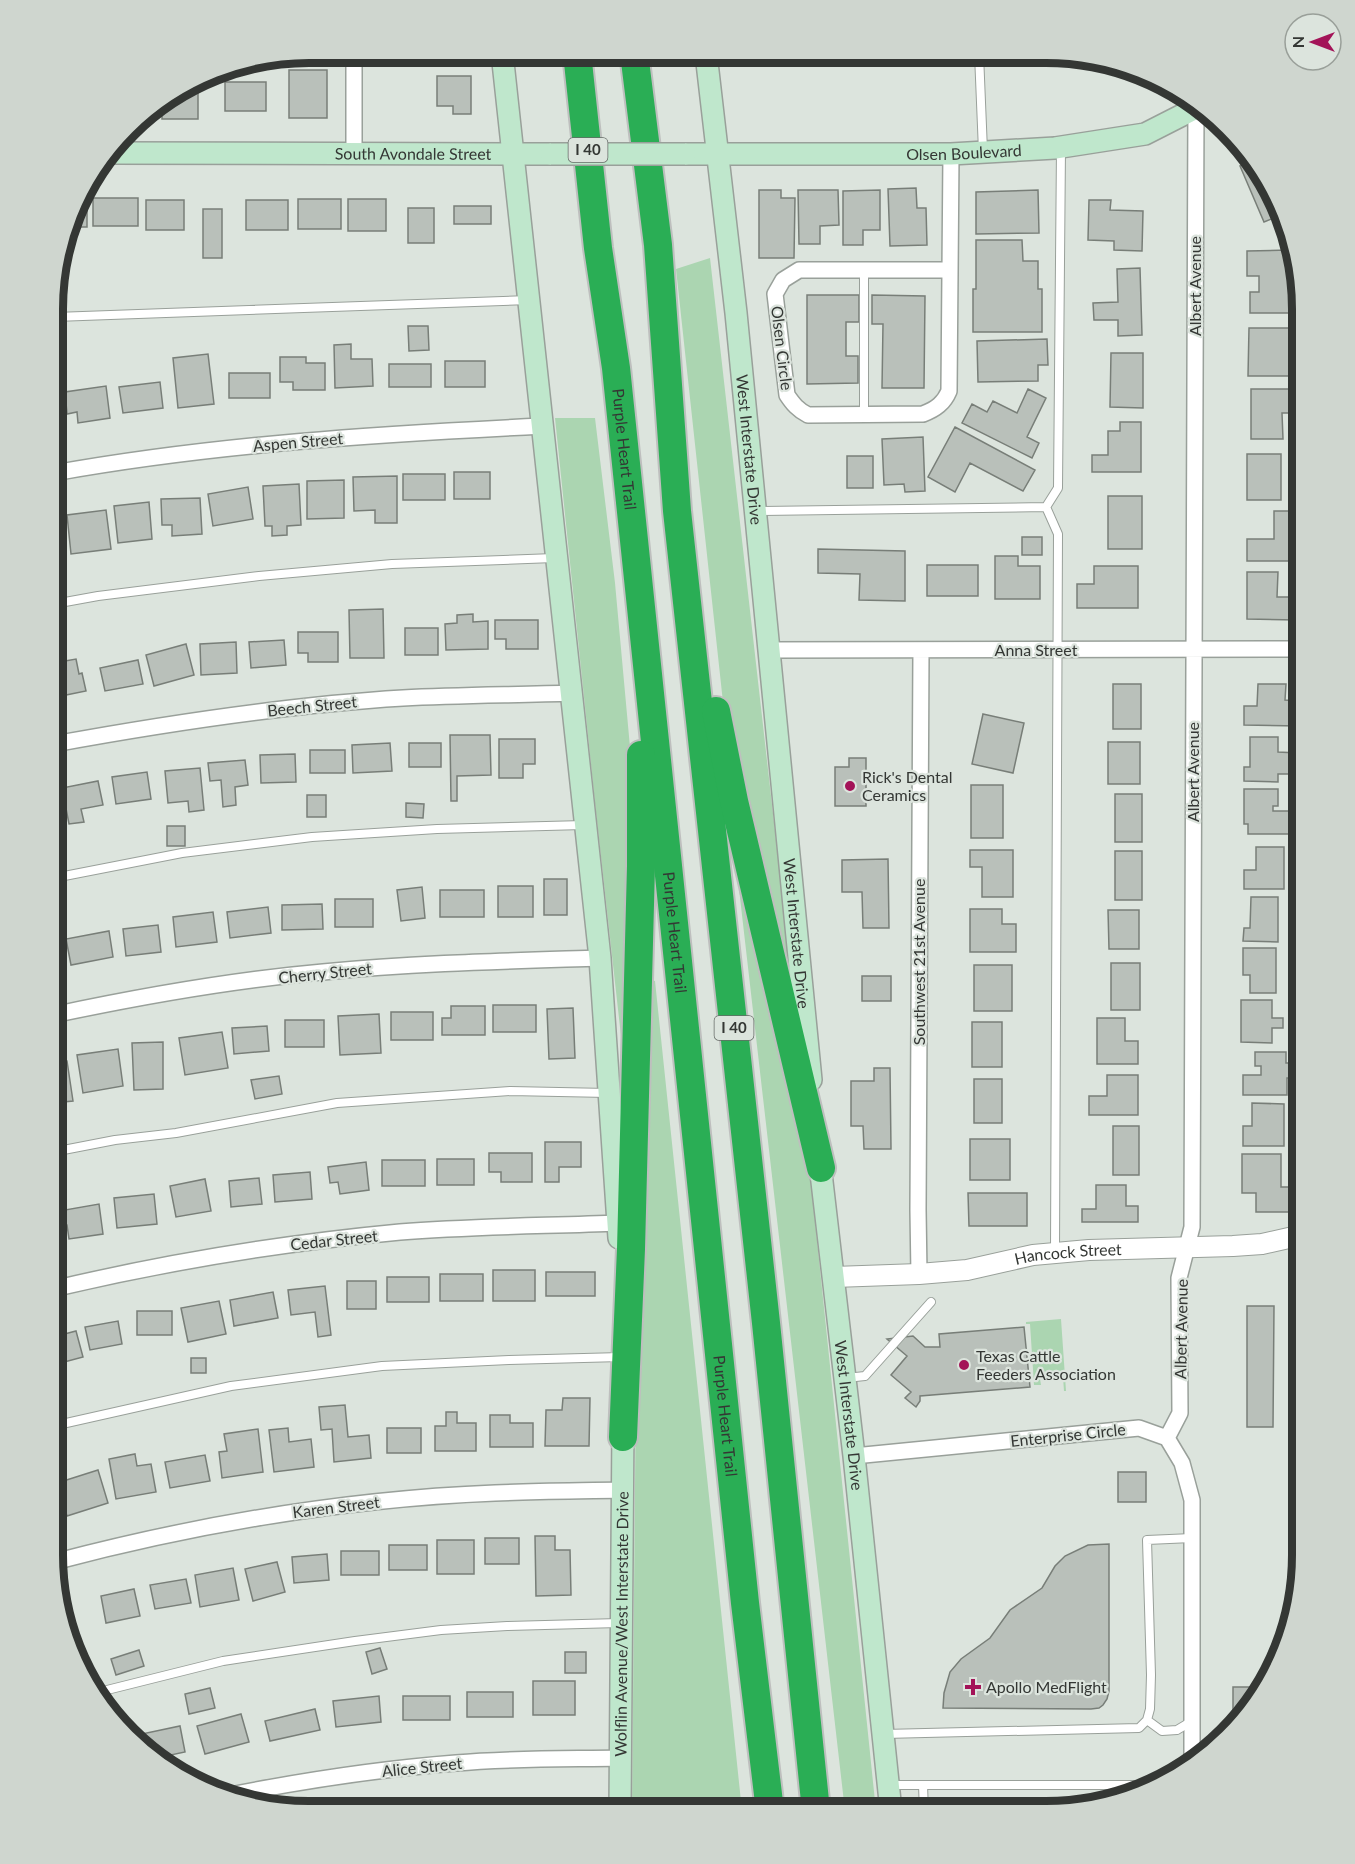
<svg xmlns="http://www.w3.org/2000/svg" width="1355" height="1864" viewBox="0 0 1355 1864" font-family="Lato,sans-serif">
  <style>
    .green { fill: #abd5b1 }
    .building { fill: #b9c0ba; stroke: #787e78; stroke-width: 1.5 }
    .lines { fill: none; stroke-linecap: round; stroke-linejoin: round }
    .service-casing { stroke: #99a09a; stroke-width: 10 }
    .minor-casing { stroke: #99a09a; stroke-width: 18 }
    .tertiary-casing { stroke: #99a09a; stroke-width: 22 }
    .secondary-casing { stroke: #99a09a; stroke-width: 24 }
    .motorway-casing { stroke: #bebfbe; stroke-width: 32 }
    .service { stroke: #fff; stroke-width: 8 }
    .minor { stroke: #fff; stroke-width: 15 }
    .tertiary { stroke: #fff; stroke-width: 20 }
    .secondary { stroke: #bfe7cc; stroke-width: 21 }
    .motorway { stroke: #2aae55; stroke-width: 28 }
    .secondary-bridge-casing { stroke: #99a09a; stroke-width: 24; stroke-linecap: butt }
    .secondary-bridge { stroke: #bfe7cc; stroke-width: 21 }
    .poi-dot { fill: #a31358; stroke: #dce4dd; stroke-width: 2 }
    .labels { text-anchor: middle; stroke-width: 4.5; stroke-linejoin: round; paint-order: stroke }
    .shield { fill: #dce4dd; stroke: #666b67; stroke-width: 1.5 }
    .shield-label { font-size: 15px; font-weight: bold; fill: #343734 }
    .street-label { font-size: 16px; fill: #343734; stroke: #dce4dd }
    .poi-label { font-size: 16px; fill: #343734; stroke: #dce4dd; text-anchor: start }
    .rim { fill: none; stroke: #343734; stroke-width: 8 }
  </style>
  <rect width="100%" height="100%" fill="#dce4dd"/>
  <!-- green -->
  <path class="green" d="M710,258L792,981L783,983L726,730L676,269Z
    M555,418H595L615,583L634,791L623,1054L595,803Z
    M739,889L748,890L808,1153L876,1811H845Z
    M647,979L655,981L742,1811L632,1810L637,1272Z
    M1061,1319L1066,1391H1064L1063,1377L1040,1379L1041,1385H1034L1030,1324H1026V1322Z"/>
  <!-- building -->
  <path class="building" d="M289,70H327V118H289Z
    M437,76H471V114H453V106H437Z
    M225,82H266V111H225Z
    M185,90H198V119H162V103Z
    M1249,163L1276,196L1281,215L1264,222L1240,166Z
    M916,188L917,208H926L927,245L890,246L888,189Z
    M759,190H781V198H795L794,258H759Z
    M798,190H838L839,225L820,226V244H799Z
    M880,190V230H863V245H843V191Z
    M1038,190L1039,233L976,234V192Z
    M93,198H138V226H93Z
    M298,199H341V229H298Z
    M348,199H386V231H348Z
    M80,200H87V227H71Z
    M146,200H184V230H146Z
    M246,200H288V230H246Z
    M1089,200H1111L1110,210L1143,211L1142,251L1114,250V241L1088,240Z
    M454,206H491V224H454Z
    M408,208H434V243H408Z
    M203,209H222V258H203Z
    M976,240H1022L1023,261H1038V289H1042V332H973V289H976Z
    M1289,250L1292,263V313H1250V292H1259V276H1247V251Z
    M1140,268L1142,335L1118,336V320H1094L1093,303L1118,302L1117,269Z
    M807,295H859V322H846V356H858V383L807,384Z
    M872,295L925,296L924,388H882L883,324H872Z
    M408,326H428L429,350L409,351Z
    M1249,328H1299V376H1248Z
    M1047,339L1048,365H1038V381L978,382L977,341Z
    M351,344V359H372L373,386L335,388L334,345Z
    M1111,353H1143V408L1110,407Z
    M208,354L214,404L178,408L173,358Z
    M280,357H306V363H325V390H293V382H280Z
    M445,361H485V387H445Z
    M389,364H431V387H389Z
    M229,373H270V398H229Z
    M160,382L163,408L123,413L119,387Z
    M106,386L110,418L78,423L77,412L67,414L65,392Z
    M1028,389L1046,398L1027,437L1039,443L1032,458L962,423L972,404L987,412L993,401L1017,413Z
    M1251,389H1295V413H1282L1283,439H1251Z
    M55,397L60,423L54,424Z
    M1120,422H1141V472H1092V455H1108V431H1120Z
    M955,427L1035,470L1023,491L970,463L955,492L928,477Z
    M923,437L925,491L905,492L904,484L884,485L882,439Z
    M1247,454H1281V500H1247Z
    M847,456H873V488H847Z
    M454,472H490V499H454Z
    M403,474H445V500H403Z
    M397,476V523H375V510L354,511L353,477Z
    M344,480V518L307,519V481Z
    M299,484L301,525L287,526V535L272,536V526H265L263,486Z
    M248,487L253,519L213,526L208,494Z
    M1108,496H1142V549H1108Z
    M200,498L202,534L172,536V525H162L161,499Z
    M149,502L152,539L118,543L114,506Z
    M106,510L111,549L71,554L67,515Z
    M1274,511H1301V561H1247V539H1274Z
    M54,531L58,567H54Z
    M1022,537H1042V555H1022Z
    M818,549L905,551V601L859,600L860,574L818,573Z
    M995,556H1018V566H1040V599H995Z
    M927,565H978V596H927Z
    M1094,566H1138V608H1077V584H1094Z
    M1247,572H1278L1277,597H1296V620L1247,619Z
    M383,609L384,658H350L349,610Z
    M473,614V622L488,621V649L446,650L445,624L457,623V615Z
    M495,620H538V649H506V639H495Z
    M405,628H438V655H405Z
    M298,632H338V662H308V653H298Z
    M284,640L286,665L251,668L249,642Z
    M236,642L237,673L201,675L200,644Z
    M186,644L194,675L154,686L146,655Z
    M76,659L79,674L82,673L86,691L56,697L54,687V663Z
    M138,660L143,684L105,691L100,668Z
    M1113,684H1141V729H1113Z
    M1258,684H1286L1285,700L1300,701L1299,726L1244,725V706H1257Z
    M983,714L1024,723L1013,773L972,764Z
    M450,735H490L491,775L457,776V801H451Z
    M1250,737H1278V752L1298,753V774H1278V782L1244,781V767H1250Z
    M499,739H535V764H523V778H499Z
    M1108,742H1140V784H1108Z
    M390,743L392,771L353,773L352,745Z
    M409,743H441V767H409Z
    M310,750H345V773H310Z
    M295,754L296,782L261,783L260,755Z
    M849,758H866V806H835V767H849Z
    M245,760L248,785L235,787L236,805L223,807L221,780L210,781L208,763Z
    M200,768L204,810L189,812L188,801L168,803L165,771Z
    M147,772L151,799L116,804L112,777Z
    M98,781L103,805L81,809L84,822L69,824L62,788Z
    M971,785H1003V838H971Z
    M1244,789H1278V806H1273V811H1295V834H1248V824H1244Z
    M1115,794H1142V842H1115Z
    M307,795H326V817H307Z
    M406,803L424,804L423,818L406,817Z
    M167,826H185V846H167Z
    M1256,847H1284V889H1244V870H1256Z
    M970,850H1013V897H982V867H970Z
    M1115,851H1142V900H1115Z
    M888,859L889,928H863L862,892H842V860Z
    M544,879H567V915H544Z
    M498,886H533V917H498Z
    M422,887L425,918L401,921L397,890Z
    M440,890H484V917H440Z
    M1251,897H1278V942L1243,941L1244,928H1250Z
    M335,899H373V927H335Z
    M322,904L323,929L282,930V905Z
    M268,907L271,933L230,938L227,912Z
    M970,909H1002V924H1016V952H970Z
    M1108,910H1139V949H1109Z
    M213,912L217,942L176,947L173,917Z
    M158,925L161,952L126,956L123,929Z
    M109,931L113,957L71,965L66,939Z
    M54,941L61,969L54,971Z
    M1243,948H1276V993H1250V975H1243Z
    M1111,963H1140V1010H1111Z
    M974,965H1012V1011H974Z
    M862,976H891V1001H862Z
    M1241,1000H1272V1018H1283V1028H1272V1043L1241,1042Z
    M493,1005H536V1032H493Z
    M451,1006H485V1035H442V1018H451Z
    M573,1008L575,1058L549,1059L547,1009Z
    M391,1012H433V1040H391Z
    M379,1014L381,1053L340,1055L338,1016Z
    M1097,1018H1125V1041H1138V1064H1097Z
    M285,1020H324V1047H285Z
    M972,1022H1002V1067H972Z
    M267,1026L269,1051L234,1054L232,1028Z
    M222,1032L228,1068L185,1075L179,1038Z
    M163,1042V1089L134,1090L132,1043Z
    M118,1049L123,1086L83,1093L77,1055Z
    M1255,1052H1286V1063H1302V1078H1287V1095H1243V1075H1261V1066H1255Z
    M67,1061L73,1101L53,1103V1063Z
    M874,1068H890L891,1149H864L863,1126H851V1081H874Z
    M1107,1075H1138V1115H1089V1096H1107Z
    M279,1076L282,1094L255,1099L251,1080Z
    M974,1079H1002V1123H974Z
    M1252,1103L1284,1104V1146H1243V1126H1252Z
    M1113,1126H1139V1175H1113Z
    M970,1139H1010V1180H970Z
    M545,1142H581V1167H559V1182H545Z
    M489,1153H532V1182H501V1172H489Z
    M1242,1154H1281V1187H1302V1212H1256V1193H1242Z
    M437,1159H474V1185H437Z
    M382,1160H425V1186H382Z
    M366,1162L369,1190L340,1194L338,1182L330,1183L328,1167Z
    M310,1172L312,1199L275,1202L273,1175Z
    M259,1178L262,1204L231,1207L229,1181Z
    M205,1179L211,1211L176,1217L170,1186Z
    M1096,1185H1126V1206H1138V1222H1082V1209H1096Z
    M968,1193H1027V1226H969Z
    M154,1194L157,1224L117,1228L114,1198Z
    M99,1204L103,1234L69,1239L67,1225L61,1226L59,1211Z
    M493,1270H535V1301H493Z
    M546,1272H595V1296H546Z
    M440,1274H483V1301H440Z
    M387,1277H429V1302H387Z
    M347,1281H376V1309H347Z
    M1297,1284H1302V1415H1296Z
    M325,1286L331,1335L318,1337L315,1312L291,1315L288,1290Z
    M273,1292L278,1318L234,1326L230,1300Z
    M219,1301L226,1334L188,1342L181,1308Z
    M1247,1306H1274L1273,1427H1247Z
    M137,1311H172V1335H137Z
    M118,1321L122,1344L90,1350L85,1327Z
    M1024,1327L1030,1387L920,1396V1401L916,1407L905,1398L911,1392L891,1375L907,1356L887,1339L913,1336L925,1347H940L939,1334Z
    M76,1331L83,1357L53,1365V1337Z
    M191,1358H206V1373H191Z
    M563,1398H590L589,1446H545L546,1410H562Z
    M345,1405L348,1437L369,1435L371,1458L334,1462L332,1429L321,1430L319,1407Z
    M446,1412H457V1423H476V1451H435V1426H446Z
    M490,1415H510V1423H533V1447H490Z
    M288,1428L289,1442L311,1439L314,1467L274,1472L269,1430Z
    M387,1428H421V1453H387Z
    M258,1429L263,1472L222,1478L219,1452L227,1451L224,1434Z
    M135,1454L137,1466L151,1464L156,1492L116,1499L109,1459Z
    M205,1455L210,1481L170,1488L165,1462Z
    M98,1470L108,1503L67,1516L57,1483Z
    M1118,1472H1146V1502H1118Z
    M53,1493L59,1516L53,1518Z
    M535,1536H555V1550H570L571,1595L536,1596Z
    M485,1538H519V1564H485Z
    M437,1540H474V1574H437Z
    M1109,1544V1691L1107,1699L1103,1705L1099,1708L1091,1709L943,1708L944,1693L950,1672L961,1659L990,1638L1010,1610L1042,1588L1055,1566L1065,1556L1088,1545Z
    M389,1545H427V1570H389Z
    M341,1551H379V1575H341Z
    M327,1554L329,1580L294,1583L292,1557Z
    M277,1562L285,1592L253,1601L245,1569Z
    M233,1568L239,1600L200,1607L195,1575Z
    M186,1579L191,1603L155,1609L150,1585Z
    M134,1589L140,1616L106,1623L101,1596Z
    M380,1648L387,1669L372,1674L366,1652Z
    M139,1650L144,1666L116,1675L111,1659Z
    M565,1652H586V1673H565Z
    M533,1681H575V1715H533Z
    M1233,1687H1264L1259,1698L1233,1728Z
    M210,1688L215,1708L189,1714L185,1694Z
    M467,1692H513V1717H467Z
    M379,1696L381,1722L336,1727L333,1701Z
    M403,1696H450V1720H403Z
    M315,1709L320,1730L270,1741L265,1721Z
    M241,1714L249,1742L205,1754L197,1726Z
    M180,1726L185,1752L161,1757L162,1764L153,1759L138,1741L137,1735Z
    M550,1801H586V1810H550Z
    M456,1805L457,1810H412V1809Z
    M476,1807H523V1810H476Z"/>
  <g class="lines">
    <!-- service casing -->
    <g class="service-casing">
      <path id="service" d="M979,54L983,151
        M864,270V414
        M55,317L529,300
        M1046,507L1058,534L1055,1251
        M757,511L1046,507L1058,488L1061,148
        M54,604L98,596L259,576L392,564L554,558
        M54,878L182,853L312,837L437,829L584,825
        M53,1152L115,1140L176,1133L337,1103L510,1091L608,1093
        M846,1378L865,1376L931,1302
        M53,1426L231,1386L382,1366L509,1360L621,1357
        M99,1692L223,1661L355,1641L441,1630L507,1626L619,1623
        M1147,1720L1162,1731L1177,1730L1192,1721
        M884,1734L1139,1728L1147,1720L1150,1709L1151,1675L1147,1540L1192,1538
        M889,1785H1160
        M923,1785L924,1811"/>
    </g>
    <!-- minor casing -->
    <g class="minor-casing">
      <path id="minor" d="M354,154V53
        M950,270H799L783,280L775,294L787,395C793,404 798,410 808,415L923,414C936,409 944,403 949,391L951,154
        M54,473C216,444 379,434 543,426
        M769,650L1302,649
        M54,744C169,723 286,705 403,698C459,695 516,695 572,693
        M53,1015C142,996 233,980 323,972C415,963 507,961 600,958
        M919,1274L918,1210L921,650
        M53,1289C167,1262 283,1243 400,1232C472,1226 546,1226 619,1223
        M1167,1438L1180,1413L1179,1278L1192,1227L1196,102
        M854,1456L1139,1428L1167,1438L1182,1463L1192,1500V1764
        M54,1562C198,1524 346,1499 495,1493C537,1491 580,1491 623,1490
        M225,1796C301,1781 378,1769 456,1763C510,1758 566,1759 620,1758"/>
    </g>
    <!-- tertiary casing -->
    <g class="tertiary-casing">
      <g id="tertiary">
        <path id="s1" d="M834,1277L919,1274L967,1270L1033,1255L1089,1250L1233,1246L1262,1244L1302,1235"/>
      </g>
    </g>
    <!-- secondary casing -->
    <g class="secondary-casing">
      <g id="secondary">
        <path d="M502,53L600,958L619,1238"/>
        <path id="s2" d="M706,54L736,313L811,1080"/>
        <path id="s3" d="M109,153L551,154"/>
        <path id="s4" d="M685,154H951L1055,148L1145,134L1202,105"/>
        <path id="s5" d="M819,1156L854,1456L891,1811"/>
        <path id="s6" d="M620,1810L623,1425"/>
      </g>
    </g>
    <!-- motorway casing -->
    <g class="motorway-casing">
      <g id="motorway">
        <path id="s7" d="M577,53L598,248L616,368L745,1603L770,1811"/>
        <path d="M634,53L658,245L677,511L766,1323L816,1811"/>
        <path d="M716,711L734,801L821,1168"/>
        <path d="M623,1437L631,1249L641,866V755"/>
      </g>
    </g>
    <!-- service -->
    <use href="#service" class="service"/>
    <!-- minor -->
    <use href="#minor" class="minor"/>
    <!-- tertiary -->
    <use href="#tertiary" class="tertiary"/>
    <!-- secondary -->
    <use href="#secondary" class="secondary"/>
    <!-- motorway -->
    <use href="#motorway" class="motorway"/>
    <!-- secondary-bridge casing -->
    <g class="secondary-bridge-casing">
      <path id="secondary-bridge" d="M551,154H685"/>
    </g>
    <!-- secondary-bridge -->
    <use href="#secondary-bridge" class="secondary-bridge"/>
  </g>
  <!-- markers -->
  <g class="poi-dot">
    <circle cx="850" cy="786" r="6"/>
    <circle cx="964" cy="1365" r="6"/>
    <path d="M970 1678h6v6h6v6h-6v6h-6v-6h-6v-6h6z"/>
  </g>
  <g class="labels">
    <!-- shield labels -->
    <g class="shield">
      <rect x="568.5" y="138" width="39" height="24" rx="4.5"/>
      <rect x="714.5" y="1016" width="39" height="24" rx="4.5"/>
    </g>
    <g class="shield-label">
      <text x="588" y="155">I 40</text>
      <text x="734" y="1033">I 40</text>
    </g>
    <!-- street labels -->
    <g class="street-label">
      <text dy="6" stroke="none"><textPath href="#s4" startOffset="279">Olsen Boulevard</textPath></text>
      <text dy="6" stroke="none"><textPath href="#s3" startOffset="304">South Avondale Street</textPath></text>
      <text transform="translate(1195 286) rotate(-90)" y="6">Albert Avenue</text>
      <text transform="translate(782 348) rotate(83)" y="6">Olsen Circle</text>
      <text transform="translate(298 442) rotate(-5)" y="6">Aspen Street</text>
      <text dy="6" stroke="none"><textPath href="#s7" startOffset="399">Purple Heart Trail</textPath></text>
      <text dy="6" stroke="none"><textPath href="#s2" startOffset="398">West Interstate Drive</textPath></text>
      <text x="1036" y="656">Anna Street</text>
      <text transform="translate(312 706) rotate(-6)" y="6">Beech Street</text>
      <text transform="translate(1193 772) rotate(-90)" y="6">Albert Avenue</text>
      <text dy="6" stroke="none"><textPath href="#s7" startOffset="885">Purple Heart Trail</textPath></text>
      <text dy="6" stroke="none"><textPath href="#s2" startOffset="884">West Interstate Drive</textPath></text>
      <text transform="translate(919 962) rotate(-90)" y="6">Southwest 21st Avenue</text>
      <text transform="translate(325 973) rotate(-6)" y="6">Cherry Street</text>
      <text transform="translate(334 1240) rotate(-6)" y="6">Cedar Street</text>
      <text dy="6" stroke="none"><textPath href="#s1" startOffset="236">Hancock Street</textPath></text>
      <text transform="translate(1181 1329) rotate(-89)" y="6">Albert Avenue</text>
      <text dy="6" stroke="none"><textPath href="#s7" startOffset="1371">Purple Heart Trail</textPath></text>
      <text dy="6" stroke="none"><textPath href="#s5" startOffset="261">West Interstate Drive</textPath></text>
      <text transform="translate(1068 1435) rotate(-6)" y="6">Enterprise Circle</text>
      <text transform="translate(336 1507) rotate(-7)" y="6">Karen Street</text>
      <text dy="6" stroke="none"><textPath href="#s6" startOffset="186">Wolflin Avenue/West Interstate Drive</textPath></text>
      <text transform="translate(422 1767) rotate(-6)" y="6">Alice Street</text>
    </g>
    <!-- poi labels -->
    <g class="poi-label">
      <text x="862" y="783">Rick's Dental<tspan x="862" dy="18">Ceramics</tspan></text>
      <text x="976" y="1362">Texas Cattle<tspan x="976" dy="18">Feeders Association</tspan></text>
      <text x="986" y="1693">Apollo MedFlight</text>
    </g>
  </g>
  <!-- crop -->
  <path d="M0 0H1355V1864H0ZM309 63H1046A246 246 0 0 1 1292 309V1555A246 246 0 0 1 1046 1801H309A246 246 0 0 1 63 1555V309A246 246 0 0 1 309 63Z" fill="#cfd6cf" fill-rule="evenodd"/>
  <path class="rim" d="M309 63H1046A246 246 0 0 1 1292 309V1555A246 246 0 0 1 1046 1801H309A246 246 0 0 1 63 1555V309A246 246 0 0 1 309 63Z"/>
  <!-- north arrow -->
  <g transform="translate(1313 42) rotate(270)"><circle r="28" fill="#dce4dd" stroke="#999f99" stroke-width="1.5"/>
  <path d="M0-4.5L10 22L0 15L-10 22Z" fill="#a31358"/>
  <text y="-9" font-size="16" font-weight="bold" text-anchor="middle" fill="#343734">N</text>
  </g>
</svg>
